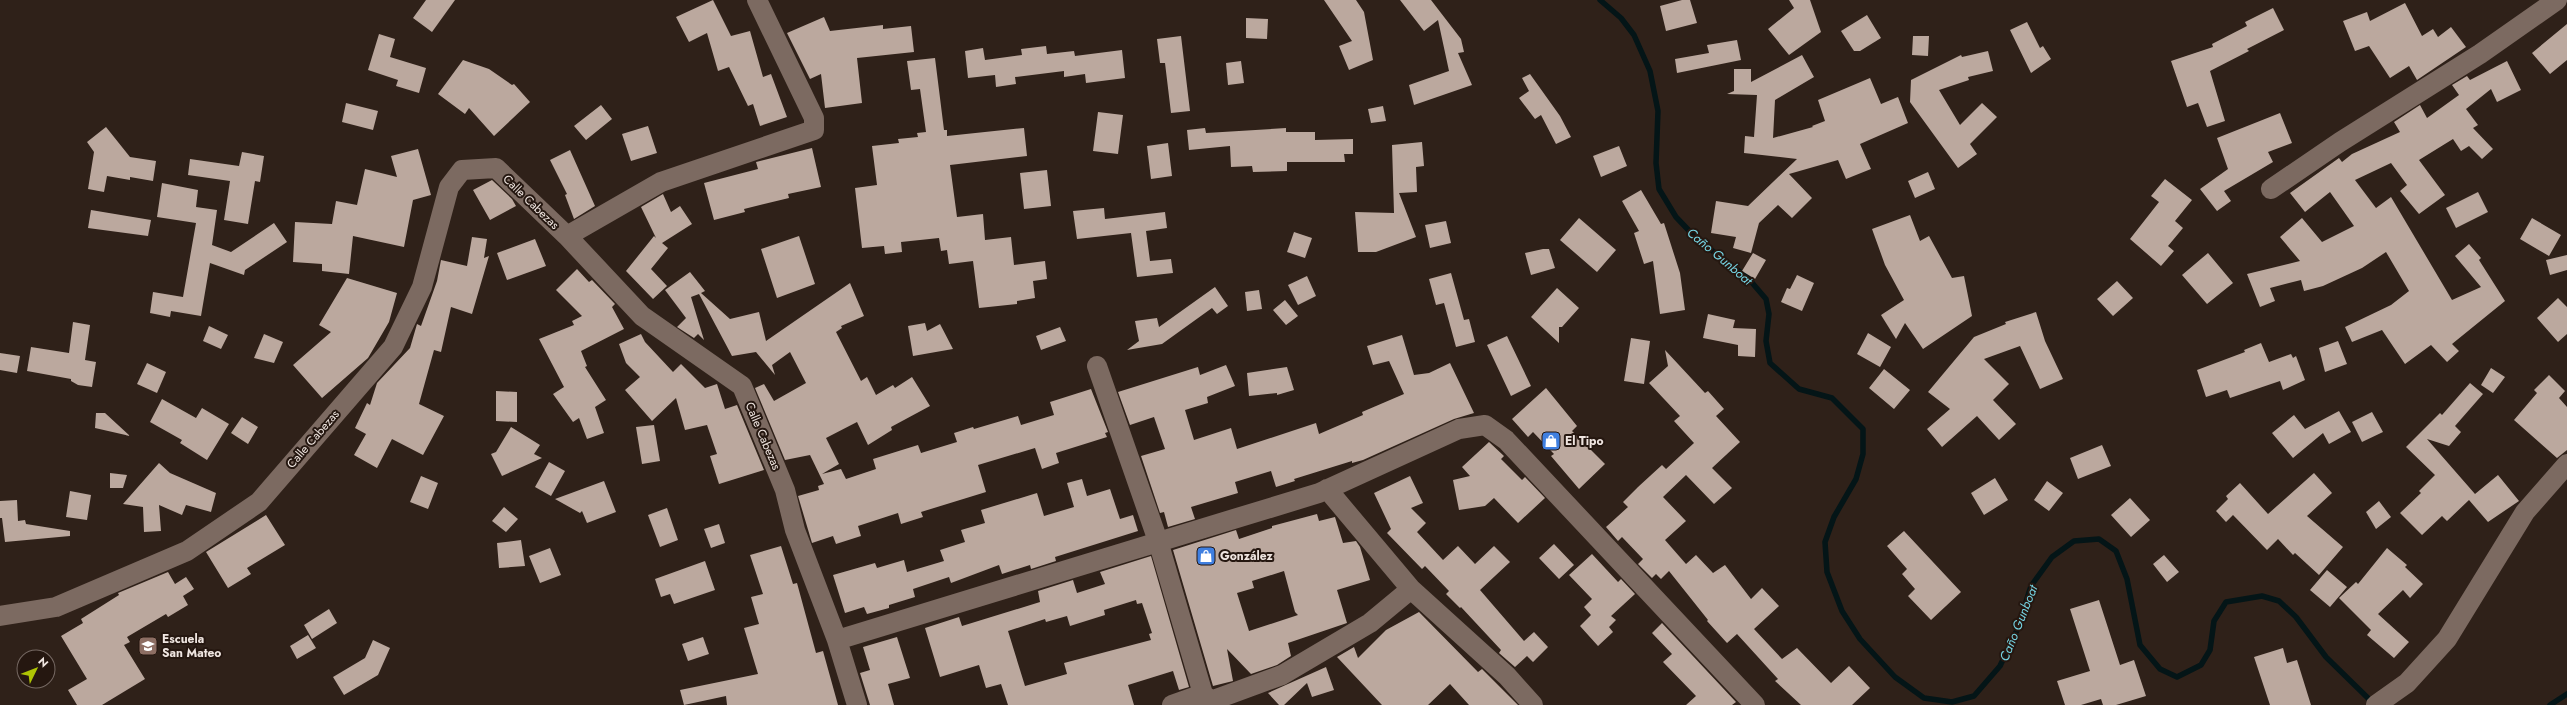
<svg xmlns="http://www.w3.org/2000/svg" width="2567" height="705" viewBox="0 0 2567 705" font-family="Jost,sans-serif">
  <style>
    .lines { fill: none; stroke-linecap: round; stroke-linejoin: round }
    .stream { stroke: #041517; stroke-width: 5.5 }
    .building { fill: #bba89e; fill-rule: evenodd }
    .street { stroke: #7c6a61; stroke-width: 20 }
    .labels { text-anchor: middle; stroke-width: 4; stroke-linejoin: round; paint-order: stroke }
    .street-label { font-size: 12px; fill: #efe5e0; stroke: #251710 }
    .poi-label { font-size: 12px; font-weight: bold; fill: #efe5e0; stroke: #251710; text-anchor: start }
    .water-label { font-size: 13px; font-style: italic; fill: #75d3e2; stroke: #251710 }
  </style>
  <rect width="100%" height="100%" fill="#2f2119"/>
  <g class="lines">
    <!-- stream -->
    <path class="stream" d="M1600,0L1621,18L1634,35L1650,71L1658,111L1656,163L1659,189L1676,217L1697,239L1748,278L1766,299L1769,314L1766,341L1770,363L1799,389L1832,398L1863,429V454L1856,479L1834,517L1825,542L1827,572L1842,611L1860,639L1895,677L1924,698L1952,702L1974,696L2000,666L2017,630L2031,586L2052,557L2074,541L2099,539L2116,551L2127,579L2140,645L2160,669L2177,677L2201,665L2210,650L2214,621L2226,602L2262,596L2279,601L2296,617L2326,657L2373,703
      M2550,705L2567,694"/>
  </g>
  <!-- building -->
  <path class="building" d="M426,0H455L432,32L413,18Z
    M713,0L731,36L750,31L763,77L771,74L787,117L760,126L753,104L748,106L729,67L718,71L707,33L689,42L676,17Z
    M1324,0H1356L1364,12L1373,60L1349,70L1339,46L1352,41Z
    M1400,0H1431L1461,39L1464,52L1458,53L1472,85L1414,105L1409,85L1449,71L1438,20L1424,31Z
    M1682,0H1690L1697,23L1666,31L1660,6Z
    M1789,0H1810L1821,32L1789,55L1768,29L1794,8Z
    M2405,3L2422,36L2433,29L2438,37L2451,27L2466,47L2417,80L2409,66L2390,78L2369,46L2355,51L2343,21L2367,12L2370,21Z
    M2273,8L2284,30L2247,49L2249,51L2210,71L2225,121L2207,127L2198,103L2187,107L2171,61L2213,47L2212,44L2247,26L2245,22Z
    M1867,15L1881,38L1860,51H1854L1841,31Z
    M824,17L830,31L883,25V29L911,26L914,52L857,58L862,103L825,108L821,74L810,79L787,33Z
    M1246,18L1268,19L1267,39L1246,38Z
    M2027,22L2040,48L2043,46L2051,59L2031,73L2010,30Z
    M2567,24V60L2550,74L2532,53Z
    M379,34L395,39L390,57L426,68L419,93L396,86L398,80L368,70Z
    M1181,36L1190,111L1171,113L1165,63H1160L1157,39Z
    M1913,36H1929L1928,56L1912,55Z
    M1737,40L1741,60L1677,73L1675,59L1709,53L1707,45Z
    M1046,46L1047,54L1074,51L1075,56L1122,50L1125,78L1086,83L1085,74L1064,77V71L1015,77L1016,84L996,87L995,75L968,78L965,51L983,48L985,60L1022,55L1021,49Z
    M1988,51L1993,71L1968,77L1969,80L1939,90L1960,125L1982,103L1997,117L1970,144L1977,154L1958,168L1910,102L1911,80L1961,55L1962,57Z
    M1802,55L1814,77L1775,100L1773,138L1813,127L1812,126L1825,121L1818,100L1870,78L1881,104L1898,97L1908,123L1860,144L1871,169L1846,179L1838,160L1789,174L1812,198L1792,218L1778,205L1759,223L1751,253L1733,248L1736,237L1711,233L1716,201L1748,206L1797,159L1744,153L1745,136L1754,137L1757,95L1727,94L1734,91V69H1751V82Z
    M935,58L944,130H947V136L1024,128L1027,156L950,165L957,217L983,214L985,240L1011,237L1014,265L1045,261L1047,279L1033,281L1035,298L1017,301V304L979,308L973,261L949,264L947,250L941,251L939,238L901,242L902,252L885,254L884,246L862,248L855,188L877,185L872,146L899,143L898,139L918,137L917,133L926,132L920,89L911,90L907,61Z
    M463,60L489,69L512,85L514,84L530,102L494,136L469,108L465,114L438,94Z
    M1241,61L1244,83L1228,85L1226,63Z
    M2507,61L2521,90L2497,102L2491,89L2466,109L2478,125L2473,128L2493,149L2482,159L2469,146L2461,151L2453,139L2419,160L2445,195L2419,214L2400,191L2407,185L2391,163L2355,180L2376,208L2391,197L2452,300L2481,287L2455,256L2469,244L2481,258L2479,260L2505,301L2452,344L2459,351L2447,362L2431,345L2405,364L2382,330L2352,342L2345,327L2391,305L2409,291L2386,252L2362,268L2323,286L2304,291L2301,280L2270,288L2275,301L2260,307L2247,274L2300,261L2280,237L2302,218L2322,242L2354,226L2330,192L2305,212L2290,193L2339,158L2342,162L2352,154L2400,132L2394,122L2420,105L2427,118L2459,95L2452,85L2467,76L2470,80Z
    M1530,74L1560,116L1571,137L1556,144L1541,115L1535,119L1519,98L1529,91L1522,78Z
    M346,103L378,111L373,130L342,122Z
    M601,105L612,119L586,140L574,126Z
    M1383,106L1386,121L1371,123L1368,109Z
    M1098,112L1123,115L1118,154L1093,151Z
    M2280,113L2292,143L2268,152L2273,162L2224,191L2231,201L2217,211L2200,189L2228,169L2217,138Z
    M648,126L657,153L631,161L622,134Z
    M106,127L130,157L156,161L153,181L130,177V180L107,176L104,192L88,189L94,152L87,142Z
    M1205,128L1206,133L1286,128V132H1315V140L1353,139V154H1344L1345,162H1287V171L1253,172L1252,166L1231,167L1230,146L1189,150L1187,130Z
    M1422,142L1424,166L1416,167L1417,192L1399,193L1416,237L1376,252H1358L1355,212L1394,213L1392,145Z
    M1168,143L1172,176L1151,179L1147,146Z
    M1619,146L1627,166L1601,177L1593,156Z
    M812,148L821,187L788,194L789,198L744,209L745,212L714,220L704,183L758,169L756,162Z
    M418,149L431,195L413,200L404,247L353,236L349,274L322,271V264L293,262L295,222L332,224L336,201L357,205L365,169L397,177L391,156Z
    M570,150L595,206L574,219L565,195L567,194L550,160Z
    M242,152L264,156L260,182L255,181L248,224L224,220L230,181L188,175L190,159L239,166Z
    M1047,170L1051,206L1024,209L1020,173Z
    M1928,172L1935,189L1915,198L1908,181Z
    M2165,179L2192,200L2175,221L2183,228L2168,246L2174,251L2161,266L2130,239L2159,202L2151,196Z
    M492,180L512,199L516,206L490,220L473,190Z
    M162,183L198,190L196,207L217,210L212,245L231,252L274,223L287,242L245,270L244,275L210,263L201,316L171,311L170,317L150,313L153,292L183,297L196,223L157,217Z
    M1641,190L1661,224L1664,223L1680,273L1685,310L1660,314L1653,261L1644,264L1634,233L1639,231L1622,201Z
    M2478,192L2488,212L2456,228L2446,208Z
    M663,194L671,212L680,206L692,224L662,243L668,248L651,269L667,286L653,299L626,271L654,236L656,238L641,207Z
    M1104,208L1105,219L1165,212L1167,228L1146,231L1150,261L1171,259L1173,273L1137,277L1131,233L1077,239L1073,211Z
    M91,210L151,220L148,236L88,228Z
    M1910,215L1920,241L1929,236L1952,278L1964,276L1972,316L1923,349L1905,323L1896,339L1881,315L1904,300L1885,265L1872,229Z
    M1579,218L1616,250L1597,272L1560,240Z
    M2532,218L2561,235L2549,256L2520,239Z
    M1446,221L1451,243L1430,248L1425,225Z
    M1294,232L1312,238L1305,258L1287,252Z
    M799,236L815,284L777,298L761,249Z
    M472,237L487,239L484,258L489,256L472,314L451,307L441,352L434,350L419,404L444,416L423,455L392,439L377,468L354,455L366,434L355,428L367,403L370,405L377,383L410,348L417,324L421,326L437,281L441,260L467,266Z
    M535,239L546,266L507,280L497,253Z
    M1543,249H1549L1555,268L1531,275L1525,253Z
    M1753,253L1766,260L1755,279L1742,271Z
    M2208,253L2233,283L2207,304L2182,275Z
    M2567,255V270L2550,275L2546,260Z
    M577,269L589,282L592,280L615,304L612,307L624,329L581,351L587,366L585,367L606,400L595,407L604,433L587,439L579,418L573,422L553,394L564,387L539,339L574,325L572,321L582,316L556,290Z
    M690,272L705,291L701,293L730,319L759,312L766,341L850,283L864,316L841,326L842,328L836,332L861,381L867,377L876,395L893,385L895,388L912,377L930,406L891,427L892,430L868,445L857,422L826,438L839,464L822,474L841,469L846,479L876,469L873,459L918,445L921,453L957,442L954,433L973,427L974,429L1018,416L1021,425L1054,415L1050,402L1091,389L1108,432L1105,433L1107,437L1056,453L1059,463L1042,469L1035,448L978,465L986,492L921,512L923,517L901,524L898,513L858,526L861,536L836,544L833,536L812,543L798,496L819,490L818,486L824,484L810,455L785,460L755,388L764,384L774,401L806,383L790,352L772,365L775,375L756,352L732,356L699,294L691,297L704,340L698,334L694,338L677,327L686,318L665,290Z
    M1451,273L1464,320L1469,319L1475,342L1456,347L1444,303L1436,305L1429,279Z
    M1797,275L1814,283L1802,311L1781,302L1787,288L1790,289Z
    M1307,276L1316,296L1298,305L1288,285Z
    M347,278L397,293L389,322L368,358L322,398L293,365L331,332L319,325Z
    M2117,281L2133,298L2113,316L2097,299Z
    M1215,287L1228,306L1217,314L1212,308L1162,344L1127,350L1139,341L1135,321L1157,318L1159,327Z
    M1557,288L1579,308L1562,327H1559V343L1531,317Z
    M1259,290L1262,309L1247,311L1245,292Z
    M2558,298L2567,307V334L2558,342L2537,318Z
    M1285,300L1298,316L1286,325L1273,310Z
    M2036,312L2045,341L2063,379L2040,389L2020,346L1984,359L2009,384L1993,400L2016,424L1999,440L1977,416L1942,447L1927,429L1950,409L1928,392L1974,337L2006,324L2005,322Z
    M1708,314L1735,320L1733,328L1756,329L1755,357L1738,356V345L1703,338Z
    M73,322L90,325L85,360L96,362L92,387L78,385L71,381V379L27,371L31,347L69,353Z
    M925,323L927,331L940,324L953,349L913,356L908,326Z
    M209,326L228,335L221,349L203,341Z
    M1060,327L1066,341L1041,350L1036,336Z
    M1868,333L1891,347L1880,367L1857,354Z
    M264,334L283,342L274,363L254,358Z
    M641,334L645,342L673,372L681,364L705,388L717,384L725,409L737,405L764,470L719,484L710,456L717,454L707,425L685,430L676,398L652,421L625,390L640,377L626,363L619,344Z
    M1402,335L1414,375L1429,373L1450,363L1474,413L1454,419L1363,460L1352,463V461L1294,479L1295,481L1276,487L1271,471L1235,482L1238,493L1191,507L1195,519L1168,527L1164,512L1160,513L1141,456L1165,449L1154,417L1130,425L1118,392L1198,367L1200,375L1226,365L1235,386L1207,397L1208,403L1185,410L1194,440L1231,428L1237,449L1316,423L1319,434L1363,415L1362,412L1404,394L1389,361L1373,365L1367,346Z
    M1507,336L1531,386L1511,396L1487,345Z
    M1631,338L1650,341L1644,384L1624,381Z
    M2338,341L2347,364L2325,372L2319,348Z
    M2261,343L2269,362L2291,354L2293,358L2296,356L2305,380L2283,390L2280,381L2230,398L2227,390L2206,397L2197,370L2245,352L2244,350Z
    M1665,350L1705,393L1708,391L1724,409L1716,416L1740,442L1712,468L1732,488L1714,504L1686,475L1663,497L1686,521L1665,540L1686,564L1696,555L1713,573L1725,565L1751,599L1762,588L1779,606L1754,629L1782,659L1797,648L1831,683L1849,666L1870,688L1852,705H1801L1775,681L1778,679L1737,634L1727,643L1707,621L1708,620L1669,571L1661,579L1656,574L1652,578L1638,564L1643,559L1622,537L1618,541L1606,527L1628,507L1623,502L1638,487L1662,465L1666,469L1694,443L1674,421L1680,416L1649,383L1668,366Z
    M0,353L20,356L17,373L0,370Z
    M147,363L166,372L157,393L137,384Z
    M1287,367L1294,390L1277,395V393L1249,396L1247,373Z
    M2491,368L2505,377L2493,393L2481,385Z
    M1884,369L1910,390L1894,409L1869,388Z
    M2549,375L2565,391L2559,398L2567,407V450L2557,458L2514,420L2537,393L2534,390Z
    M2470,383L2483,394L2455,426L2461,432L2449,446L2427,439L2475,494L2498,475L2519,501L2488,522L2469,500L2447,521L2442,516L2422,535L2400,513L2421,493L2419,491L2435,475L2406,447L2440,413L2442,415Z
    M1546,388L1577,426L1572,431L1605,464L1579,489L1551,456L1554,454L1533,432L1528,437L1512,419Z
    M496,391L517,392V422L496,421Z
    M162,399L196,418L202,408L229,424L207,460L180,443L182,440L150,422Z
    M2339,411L2351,432L2329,444L2323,433L2293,458L2272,433L2294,415L2305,429Z
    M2372,412L2383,432L2362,442L2352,422Z
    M96,413H105L130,436L95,428Z
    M242,417L258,427L248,444L231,433Z
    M654,425L660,461L642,464L636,427Z
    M511,427L540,445L534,454L542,458L502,476L491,454L496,452Z
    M1489,442L1504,456L1501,459L1522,480L1525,477L1545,498L1518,523L1494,498L1485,506L1459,510L1453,480L1470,476L1462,467Z
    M2102,445L2111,466L2078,479L2070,458Z
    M549,462L565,471L551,496L535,487Z
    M159,463L170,473L216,493L211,512L186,505L182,515L159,505L161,531L144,532L143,507L123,504Z
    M110,473L127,475L123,488H110Z
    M2314,473L2332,493L2307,516L2343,547L2319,575L2295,553L2293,555L2278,539L2267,550L2233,515L2226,522L2216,511L2228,499L2226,496L2240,483L2268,514Z
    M421,476L438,483L428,509L410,502Z
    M1410,476L1423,503L1411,508L1426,523L1417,532L1443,560L1458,546L1475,564L1494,546L1510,562L1480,590L1524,641L1534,632L1548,647L1533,662L1527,656L1515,667L1499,653L1501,650L1461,607L1460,608L1446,594L1449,591L1425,566L1422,569L1387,533L1391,529L1374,493Z
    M1995,478L2008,500L1984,515L1971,493Z
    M1082,479L1087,496L1110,489L1120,519L1133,515L1138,531L1055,557L1056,561L1031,569L1030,565L1002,574L999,565L951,583L949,577L913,589L915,597L889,605V608L867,614L864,607L845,613L833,575L875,563L877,568L904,560L907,572L944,561L940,550L965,542L961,530L985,523L981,510L1037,493L1044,516L1074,507L1067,483Z
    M604,481L616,512L587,523L582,511L580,513L555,499Z
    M2047,481L2063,493L2049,511L2034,500Z
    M70,491L91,495L87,520L66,517Z
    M2130,498L2150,520L2131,537L2111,515Z
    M17,500L18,521L25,520L26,524L70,531V536L5,542L2,518H0V501Z
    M2379,501L2391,517L2376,529L2366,512Z
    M504,507L518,519L506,532L492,521Z
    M667,508L678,540L660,547L648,515Z
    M1317,514L1319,521L1335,517L1343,543L1356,541L1360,547L1370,580L1337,590L1347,623L1288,643L1291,656L1277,665L1251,674L1227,649L1233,681L1213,686L1173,550L1236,530L1239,539L1272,528V526ZM1284,571L1295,612L1298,615L1249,631L1237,593L1254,588L1252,581Z
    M266,515L285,545L247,568L251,574L228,588L206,552Z
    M719,524L725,543L711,548L704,529Z
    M1904,531L1961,592L1931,620L1908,596L1915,589L1902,574L1907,569L1887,546Z
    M521,540L525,566L499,568L497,543Z
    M1554,544L1574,565L1559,579L1539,558Z
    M781,546L793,584L797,583L816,653L823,651L838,705H727L726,696L684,705L680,690L758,674L744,628L759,624L751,597L763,594L750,555Z
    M550,548L561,575L540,583L529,556Z
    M2387,548L2407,565L2405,567L2423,584L2410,598L2403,590L2378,614L2409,642L2394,658L2367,635L2371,630L2339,598L2356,582L2358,584Z
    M1592,554L1618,582L1621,579L1635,594L1611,616L1616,620L1609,627L1613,632L1598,646L1580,626L1591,615L1584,607L1592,599L1569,575Z
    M2164,555L2179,572L2167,582L2153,564Z
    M1151,556L1189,687L1179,690L1173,671L1128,685L1134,705H1008L1001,684L986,688L979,665L940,677L925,628L959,617L962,626L1040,602L1038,591L1073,580L1077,593L1105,584L1100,572ZM1136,600L1137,604L1142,603L1152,633L1149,634L1151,640L1064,663L1067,674L1025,686L1008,631L1045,619L1046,622L1067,616L1070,626L1105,615L1104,610Z
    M705,561L715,590L674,604L670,594L661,597L655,579Z
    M2327,570L2347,587L2330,607L2310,590Z
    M168,572L175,584L186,577L194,589L183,596L188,605L168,617L166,614L127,637L130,642L124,645L145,679L102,705H77L68,690L87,679L61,636L83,623L81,619L119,595L118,593Z
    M2099,600L2120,665L2134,660L2146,696L2116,705H2103L2101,699L2081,705H2065L2057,681L2090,671L2070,609Z
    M329,609L337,623L312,639L304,625Z
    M1419,612L1478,672L1482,669L1518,705H1469L1450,684L1428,705H1382L1337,657L1354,647L1358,658L1386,630Z
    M1662,623L1736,702L1732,705H1686L1696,696L1663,662L1672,654L1652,633Z
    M308,635L316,648L297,659L290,646Z
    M703,637L709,654L688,661L682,644Z
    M897,637L910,678L888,684L894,705H870L860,673L870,670L863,647Z
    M373,640L390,648L378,675L344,695L333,677L365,658Z
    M2283,648L2287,663L2297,660L2311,705H2270L2254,657Z
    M1326,667L1334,690L1312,697L1307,683L1284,705H1279L1268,693Z"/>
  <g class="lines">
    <!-- street -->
    <path class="street" d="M2271,189L2340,142L2480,54L2557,0
      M567,236L661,182L814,130V118L757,0
      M1097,366L1158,541L1203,694
      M1411,589L1507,676L1533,705
      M0,616L56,607L187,551L259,502L393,347L422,287L449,187L462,170L496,168L567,236L642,316L742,386L785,490L795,530L837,640L857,705
      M837,640L1319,493L1459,429L1485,425L1506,440L1755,705
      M1172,705L1203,694L1211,701L1282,675L1370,623L1411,589L1327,489
      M2376,705L2407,683L2447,639L2525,512L2567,464"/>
  </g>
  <!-- icons -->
  <defs>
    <g id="shop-square" transform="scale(1)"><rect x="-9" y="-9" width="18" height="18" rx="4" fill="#3f7fe0" stroke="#251710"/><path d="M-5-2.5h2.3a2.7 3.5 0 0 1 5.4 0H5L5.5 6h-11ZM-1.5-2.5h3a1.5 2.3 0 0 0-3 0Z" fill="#fff"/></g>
    <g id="school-square" transform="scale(1)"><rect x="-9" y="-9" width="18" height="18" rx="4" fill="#8d6e63" stroke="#251710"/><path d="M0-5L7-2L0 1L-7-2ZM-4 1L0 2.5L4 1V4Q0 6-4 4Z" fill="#fff"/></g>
  </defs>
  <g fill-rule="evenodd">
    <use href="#shop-square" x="1551" y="441"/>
    <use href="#shop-square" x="1206" y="556"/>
    <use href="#school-square" x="148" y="646"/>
  </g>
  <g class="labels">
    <!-- street labels -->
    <g class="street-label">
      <text transform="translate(531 202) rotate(44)" y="4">Calle Cabezas</text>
      <text transform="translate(763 436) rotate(67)" y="4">Calle Cabezas</text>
      <text transform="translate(313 439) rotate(-49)" y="4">Calle Cabezas</text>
    </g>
    <!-- poi labels -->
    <g class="poi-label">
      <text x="1565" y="445">El Tipo</text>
      <text x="1220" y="560">González</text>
      <text x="162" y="643">Escuela<tspan x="162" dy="14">San Mateo</tspan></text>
    </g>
    <!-- water labels -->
    <g class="water-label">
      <text transform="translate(1720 256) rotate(40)" y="5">Caño Gunboat</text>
      <text transform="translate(2018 623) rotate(-68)" y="5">Caño Gunboat</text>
    </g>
  </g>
  <!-- north arrow -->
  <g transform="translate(36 669) rotate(47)"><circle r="19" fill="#251710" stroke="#766963"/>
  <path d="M0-3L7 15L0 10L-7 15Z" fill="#afc504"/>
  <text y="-6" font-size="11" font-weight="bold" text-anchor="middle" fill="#efe5e0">N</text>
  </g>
</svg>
